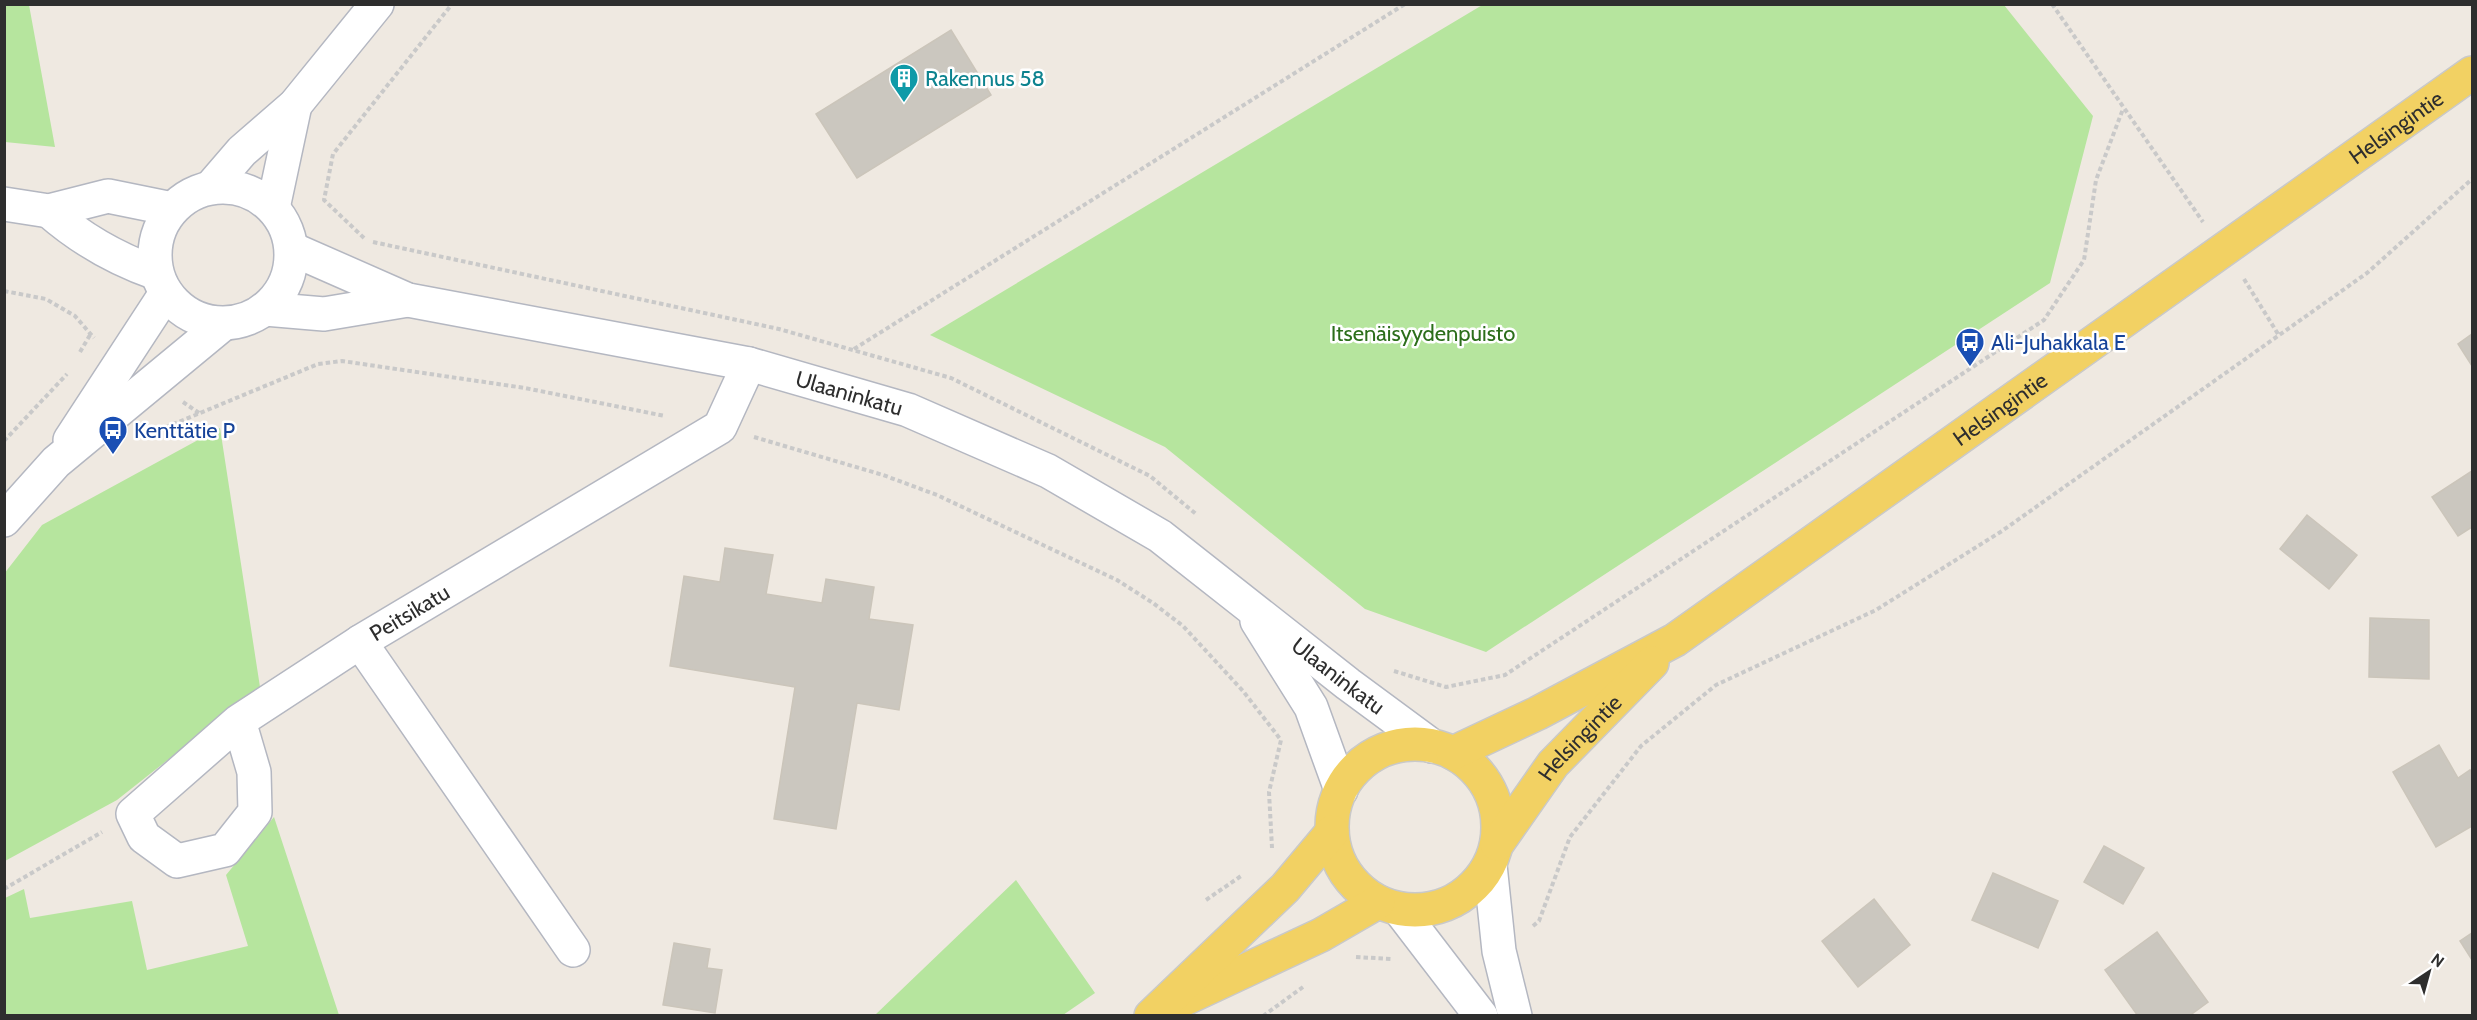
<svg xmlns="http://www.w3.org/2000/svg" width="2477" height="1020" viewBox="0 0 2477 1020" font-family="Cabin,sans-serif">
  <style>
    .green { fill: #b6e59e }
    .building { fill: #cbc7bf; stroke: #cbc5ba; stroke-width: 1.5 }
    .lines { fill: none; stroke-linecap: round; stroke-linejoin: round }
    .minor-casing { stroke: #b4b7c1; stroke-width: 36 }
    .major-casing { stroke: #c9c9c9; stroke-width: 36 }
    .path { stroke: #c9c9c9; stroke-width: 4; stroke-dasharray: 4.5 3; stroke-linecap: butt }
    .minor { stroke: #fff; stroke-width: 33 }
    .major { stroke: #f2d163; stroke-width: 33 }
    .labels { text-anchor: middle; stroke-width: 5; stroke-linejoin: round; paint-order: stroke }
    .culture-label { font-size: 22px; fill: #0d838f; stroke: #fff; text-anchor: start }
    .street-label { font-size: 22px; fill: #2e2e2e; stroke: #fff }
    .park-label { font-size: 22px; fill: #2c6e1b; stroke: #fff }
    .transit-label { font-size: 22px; fill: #164399; stroke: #fff; text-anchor: start }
  </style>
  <rect width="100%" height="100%" fill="#efe9e1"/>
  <!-- green -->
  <path class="green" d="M1484,4L2004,5L2093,116L2050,283L1486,652L1365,609L1165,447L930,335Z
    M4,5H29L55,147L5,142Z
    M220,428L260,687L117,800L5,861L4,574L42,525Z
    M274,817L339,1015H5V898L24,889L30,918L132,901L147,970L248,946L226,875Z
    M1016,880L1095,993L1063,1015H875Z"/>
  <!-- building -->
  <path class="building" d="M951,30L991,95L857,178L816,114Z
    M2472,334V366L2458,344Z
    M2472,471V527L2458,536L2432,497Z
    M2307,515L2357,555L2329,589L2280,549Z
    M725,548L773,555L766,594L822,603L826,579L874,587L869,619L913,625L899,710L857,703L836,829L774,819L795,687L670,666L684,576L720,582Z
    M2370,618L2429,620V679L2369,677Z
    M2439,745L2458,778L2470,770L2472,775V826L2436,847L2393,772Z
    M2104,846L2144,868L2123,904L2084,882Z
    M1993,873L2058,901L2038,948L1972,920Z
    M1874,899L1910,945L1858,987L1822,941Z
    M2157,932L2208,1002L2189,1016H2138L2105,970Z
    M2472,933V960L2460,941Z
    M674,943L710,949L707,968L722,970L715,1013L663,1005Z"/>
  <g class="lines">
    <!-- minor casing -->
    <g class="minor-casing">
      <g id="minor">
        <circle cx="223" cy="255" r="68"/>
        <path d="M211,187L242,151L295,105L377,4"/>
        <path d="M4,204L49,211L108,196L172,209"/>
        <path d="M273,208L295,105"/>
        <path d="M49,211C81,239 116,259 156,273"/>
        <path id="s1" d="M292,249L408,300L749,364L908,410L1048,471L1160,536L1348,684L1432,746"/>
        <path d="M265,309L324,314L408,300"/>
        <path d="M70,440L166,293"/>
        <path d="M4,520L56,462L223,324"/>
        <path d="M1257,621L1311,707L1341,790"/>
        <path d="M239,721L254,772L255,812L225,850L177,861L144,837L133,814L239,721L360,642"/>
        <path d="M1490,865L1499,951L1515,1016"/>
        <path d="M1399,909L1481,1016"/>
        <path id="s2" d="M573,950L360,642L720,427L749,364"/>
      </g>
    </g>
    <!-- major casing -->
    <g class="major-casing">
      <g id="major">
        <circle cx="1415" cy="827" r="83"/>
        <path id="s3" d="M1453,753L1538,713L1675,640L2472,73"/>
        <path id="s4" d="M1497,844L1553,764L1652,663"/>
        <path d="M1180,1001L1321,935L1378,902"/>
        <path d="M1151,1016L1285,888L1332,832"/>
      </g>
    </g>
    <!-- path -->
    <path class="path" d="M2052,4L2203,222
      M364,238L324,200L333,154L452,4
      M373,242L779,329L951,378L1150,476L1196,514
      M2244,279L2278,334
      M4,291L46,299L75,316L94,338
      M854,349L1405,4
      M80,352L90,335
      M183,402L199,413
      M152,433L318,364L342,361L525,388L665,416
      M754,437L883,475L937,495L1117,580L1153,603L1183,626L1243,691L1281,740L1269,792L1272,848
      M4,441L67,374
      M1394,671L1446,687L1505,675L2044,320L2084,260L2096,180L2123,109
      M4,889L102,832
      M1206,900L1241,876
      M1533,926L1539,921L1570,837L1641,746L1716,685L1876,610L2002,531L2367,273L2472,179
      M1356,957L1391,959
      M1263,1016L1303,987"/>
    <!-- minor -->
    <use href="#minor" class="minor"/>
    <!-- major -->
    <use href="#major" class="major"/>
  </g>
  <!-- icons -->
  <defs>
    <g id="building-pin" transform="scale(1.5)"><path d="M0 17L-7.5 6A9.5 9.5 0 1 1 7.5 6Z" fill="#0f9aa8" stroke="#fff"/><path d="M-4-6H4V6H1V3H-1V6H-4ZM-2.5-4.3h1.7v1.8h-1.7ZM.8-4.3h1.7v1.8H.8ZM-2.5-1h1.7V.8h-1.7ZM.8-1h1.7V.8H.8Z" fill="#fff"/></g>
    <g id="bus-pin" transform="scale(1.5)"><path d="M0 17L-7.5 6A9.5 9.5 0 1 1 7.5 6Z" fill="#1a4fb4" stroke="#fff"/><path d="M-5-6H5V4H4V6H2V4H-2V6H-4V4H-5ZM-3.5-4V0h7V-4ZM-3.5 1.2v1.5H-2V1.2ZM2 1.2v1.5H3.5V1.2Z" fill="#fff"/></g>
  </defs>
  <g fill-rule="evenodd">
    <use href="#building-pin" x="904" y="78"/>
    <use href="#bus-pin" x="1970" y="342"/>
    <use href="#bus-pin" x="113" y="430"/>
  </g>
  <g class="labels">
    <!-- culture labels -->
    <g class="culture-label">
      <text x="925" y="86">Rakennus 58</text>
    </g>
    <!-- street labels -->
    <g class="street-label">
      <text dy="8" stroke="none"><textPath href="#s3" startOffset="1134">Helsingintie</textPath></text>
      <text dy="8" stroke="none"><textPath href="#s1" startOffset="578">Ulaaninkatu</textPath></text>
      <text dy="8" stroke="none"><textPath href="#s3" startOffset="648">Helsingintie</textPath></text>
      <text dy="8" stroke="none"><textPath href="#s2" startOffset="432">Peitsikatu</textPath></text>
      <text dy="8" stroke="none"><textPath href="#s1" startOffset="1148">Ulaaninkatu</textPath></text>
      <text dy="8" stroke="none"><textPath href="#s4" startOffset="135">Helsingintie</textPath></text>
    </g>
    <!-- park labels -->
    <g class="park-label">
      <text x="1423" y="341">Itsenäisyydenpuisto</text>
    </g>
    <!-- transit labels -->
    <g class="transit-label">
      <text x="1991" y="350">Ali-Juhakkala E</text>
      <text x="134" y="438">Kenttätie P</text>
    </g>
  </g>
  <!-- border -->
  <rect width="2477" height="1020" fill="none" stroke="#2e2e2e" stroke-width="12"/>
  <!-- north arrow -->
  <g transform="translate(2429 972) rotate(36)" stroke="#ffffff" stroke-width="4.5" paint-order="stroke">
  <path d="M0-4.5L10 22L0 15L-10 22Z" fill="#2e2e2e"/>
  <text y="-9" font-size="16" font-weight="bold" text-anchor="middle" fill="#2e2e2e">N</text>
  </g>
</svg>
